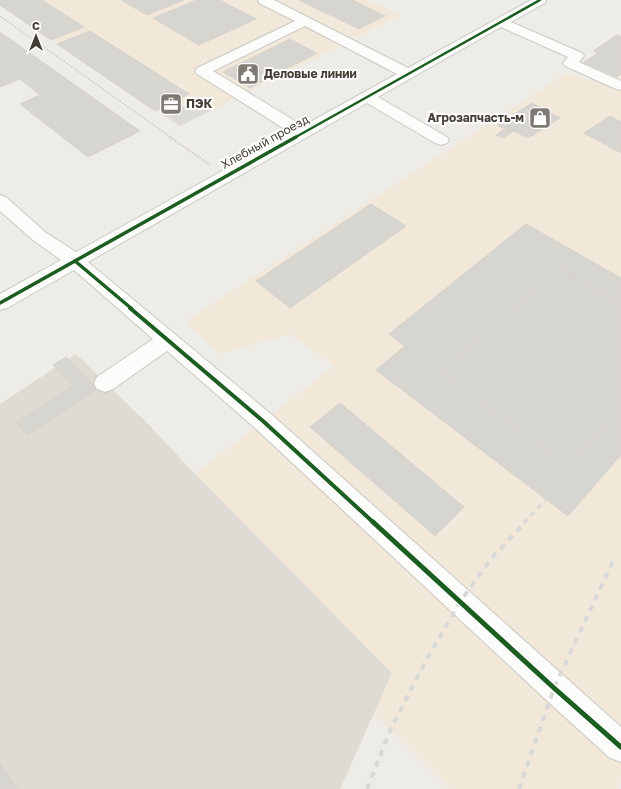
<svg xmlns="http://www.w3.org/2000/svg" width="621" height="789" viewBox="0 0 621 789" font-family="'Golos Text',sans-serif">
  <style>
    .commercial { fill: #f1e8da }
    .industrial { fill: #dedbd5 }
    .parking { fill: #dddbd7 }
    .building { fill: #d7d5d0; stroke: #d6d3cd }
    .lines { fill: none; stroke-linecap: round; stroke-linejoin: round }
    .minor-casing { stroke: #cac8c3; stroke-width: 2 }
    .path-far1 { stroke: #cccac6; stroke-width: 1.5; stroke-dasharray: 1.5 1.5; stroke-linecap: butt }
    .path { stroke: #cccac6; stroke-width: 2; stroke-dasharray: 1.5 1.5; stroke-linecap: butt }
    .minor { fill: #fcfcfb; fill-rule: evenodd }
    .rail-far1 { stroke: #d8d8d7; stroke-width: 3; stroke-dasharray: 5 5; stroke-linecap: butt }
    .rail { stroke: #d8d8d7; stroke-width: 4; stroke-dasharray: 6 6; stroke-linecap: butt }
    .cycleway-far3-casing { stroke: #fff; stroke-width: 4 }
    .cycleway-far2-casing { stroke: #fff; stroke-width: 5.5 }
    .cycleway-far1-casing { stroke: #fff; stroke-width: 6 }
    .cycleway-casing { stroke: #fff; stroke-width: 8 }
    .cycleway-far3 { stroke: #1b5e20; stroke-width: 2.5 }
    .cycleway-far2 { stroke: #1b5e20; stroke-width: 3.5 }
    .cycleway-far1 { stroke: #1b5e20; stroke-width: 4 }
    .cycleway { stroke: #1b5e20; stroke-width: 5 }
    .labels { text-anchor: middle; stroke-width: 4; stroke-linejoin: round; paint-order: stroke }
    .far-poi-label { font-size: 12px; font-weight: bold; fill: #433d34; stroke: #fff; text-anchor: start }
    .far-street-label { font-size: 12px; fill: #433d34; stroke: #fff }
  </style>
  <rect width="100%" height="100%" fill="#eeece7"/>
  <!-- commercial -->
  <path class="commercial" d="M0,0H368L401,15L180,126L0,3Z
    M568,72L587,81L601,73L621,79V780L616,789H450L373,714L392,673L195,474L334,366L290,334L220,354L188,325L189,319Z"/>
  <!-- industrial -->
  <path class="industrial" d="M76,354L147,423L195,474L392,673L340,789H0V404Z"/>
  <!-- parking -->
  <path class="parking" d="M197,100L212,110L180,126L165,116Z"/>
  <!-- building -->
  <path class="building" d="M0,0H42L84,27L51,40L0,5Z
    M121,0H184L147,15Z
    M197,0H220L256,19L199,45L153,18Z
    M299,0H352L385,16L359,29Z
    M90,31L189,94L155,111L57,44Z
    M0,32L140,131L88,157L20,104L40,95L20,79L0,87Z
    M617,35L621,37V74L617,77L584,62L598,53L593,51Z
    M290,39L317,53L250,88L223,72Z
    M532,103L560,118L528,138L514,131L503,138L496,135L505,129L497,125Z
    M610,116L621,122V153L584,133Z
    M371,204L406,226L290,308L256,281Z
    M526,224L621,278V455L568,516L376,370L405,346L389,334Z
    M561,269L621,304V408L568,465L440,372Z
    M66,357L97,389L27,435L16,422L73,386L53,365Z
    M340,403L464,507L435,536L310,427Z
    M0,763L17,789H0Z"/>
  <g class="lines">
    <!-- minor casing -->
    <g class="minor-casing">
      <path id="minor" d="M258,0H274L408,68L531,0H546L545,3L511,22L582,53L584,56L579,62L621,81V90L616,89L565,66L563,63L568,57L501,27L378,97L447,137L449,140L447,143L441,145L435,143L367,103L88,262L271,414L621,727V762L610,758L544,698L255,428L167,351L113,389L105,392L97,389L94,383L97,377L153,339L74,270L7,308L0,310V294L61,260L33,240L0,211V195L6,197L45,232L76,252L291,133L197,74L195,71L197,68L295,21L259,3ZM305,26L397,74L303,126L213,71Z"/>
    </g>
    <!-- path-far1 -->
    <path class="path-far1" d="M0,16L172,138"/>
    <!-- path -->
    <path class="path" d="M170,137L210,165"/>
    <!-- minor -->
    <use href="#minor" class="minor"/>
    <!-- rail-far1 -->
    <path class="rail-far1" d="M524,523L545,500"/>
    <!-- rail -->
    <path class="rail" d="M367,789L391,728L428,657L460,602L491,559L525,522
      M519,789L554,688L613,561"/>
    <!-- cycleway-far3 casing -->
    <g class="cycleway-far3-casing">
      <path id="cycleway-far3" d="M294,138L540,0"/>
    </g>
    <!-- cycleway-far2 casing -->
    <g class="cycleway-far2-casing">
      <path id="cycleway-far2" d="M75,261L132,309
        M0,303L296,137"/>
    </g>
    <!-- cycleway-far1 casing -->
    <g class="cycleway-far1-casing">
      <path id="cycleway-far1" d="M130,308L263,421L374,523"/>
    </g>
    <!-- cycleway casing -->
    <g class="cycleway-casing">
      <path id="cycleway" d="M373,522L554,688L621,747"/>
    </g>
    <!-- cycleway-far3 -->
    <use href="#cycleway-far3" class="cycleway-far3"/>
    <!-- cycleway-far2 -->
    <use href="#cycleway-far2" class="cycleway-far2"/>
    <!-- cycleway-far1 -->
    <use href="#cycleway-far1" class="cycleway-far1"/>
    <!-- cycleway -->
    <use href="#cycleway" class="cycleway"/>
  </g>
  <!-- icons -->
  <defs>
    <g id="civic-square" transform="scale(1.15)"><rect x="-9" y="-9" width="18" height="18" rx="4" fill="#7f7a73" stroke="#fff"/><path d="M-.6-6.5H3V-4.5H.6V-3L4-1V1h2V6H-6V1h2V-1L-.6-3ZM-1.2 2.5V6h2.4V2.5Z" fill="#fff"/></g>
    <g id="office-square" transform="scale(1.15)"><rect x="-9" y="-9" width="18" height="18" rx="4" fill="#7f7a73" stroke="#fff"/><path d="M-6-3h4V-5.5h4V-3h4V5H-6ZM-1-4.5V-3h2v-1.5ZM-6 0V1H6V0Z" fill="#fff"/></g>
    <g id="shop-square" transform="scale(1.15)"><rect x="-9" y="-9" width="18" height="18" rx="4" fill="#7f7a73" stroke="#fff"/><path d="M-5-2.5h2.3a2.7 3.5 0 0 1 5.4 0H5L5.5 6h-11ZM-1.5-2.5h3a1.5 2.3 0 0 0-3 0Z" fill="#fff"/></g>
  </defs>
  <g fill-rule="evenodd">
    <use href="#civic-square" x="248" y="74"/>
    <use href="#office-square" x="171" y="104"/>
    <use href="#shop-square" x="540" y="118"/>
  </g>
  <g class="labels">
    <!-- far-poi labels -->
    <g class="far-poi-label">
      <text x="264" y="78">Деловые линии</text>
      <text x="186" y="108">ПЭК</text>
      <text x="524" y="122" text-anchor="end">Агрозапчасть-м</text>
    </g>
    <!-- far-street labels -->
    <g class="far-street-label">
      <text transform="translate(265 142) rotate(-29)" y="4">Хлебный проезд</text>
    </g>
  </g>
  <!-- north arrow -->
  <g transform="translate(36 36)" stroke="#ffffff" stroke-width="3" paint-order="stroke">
  <path d="M0-3L7 15L0 10L-7 15Z" fill="#433d34"/>
  <text y="-6" font-size="11" font-weight="bold" text-anchor="middle" fill="#433d34">С</text>
  </g>
</svg>
